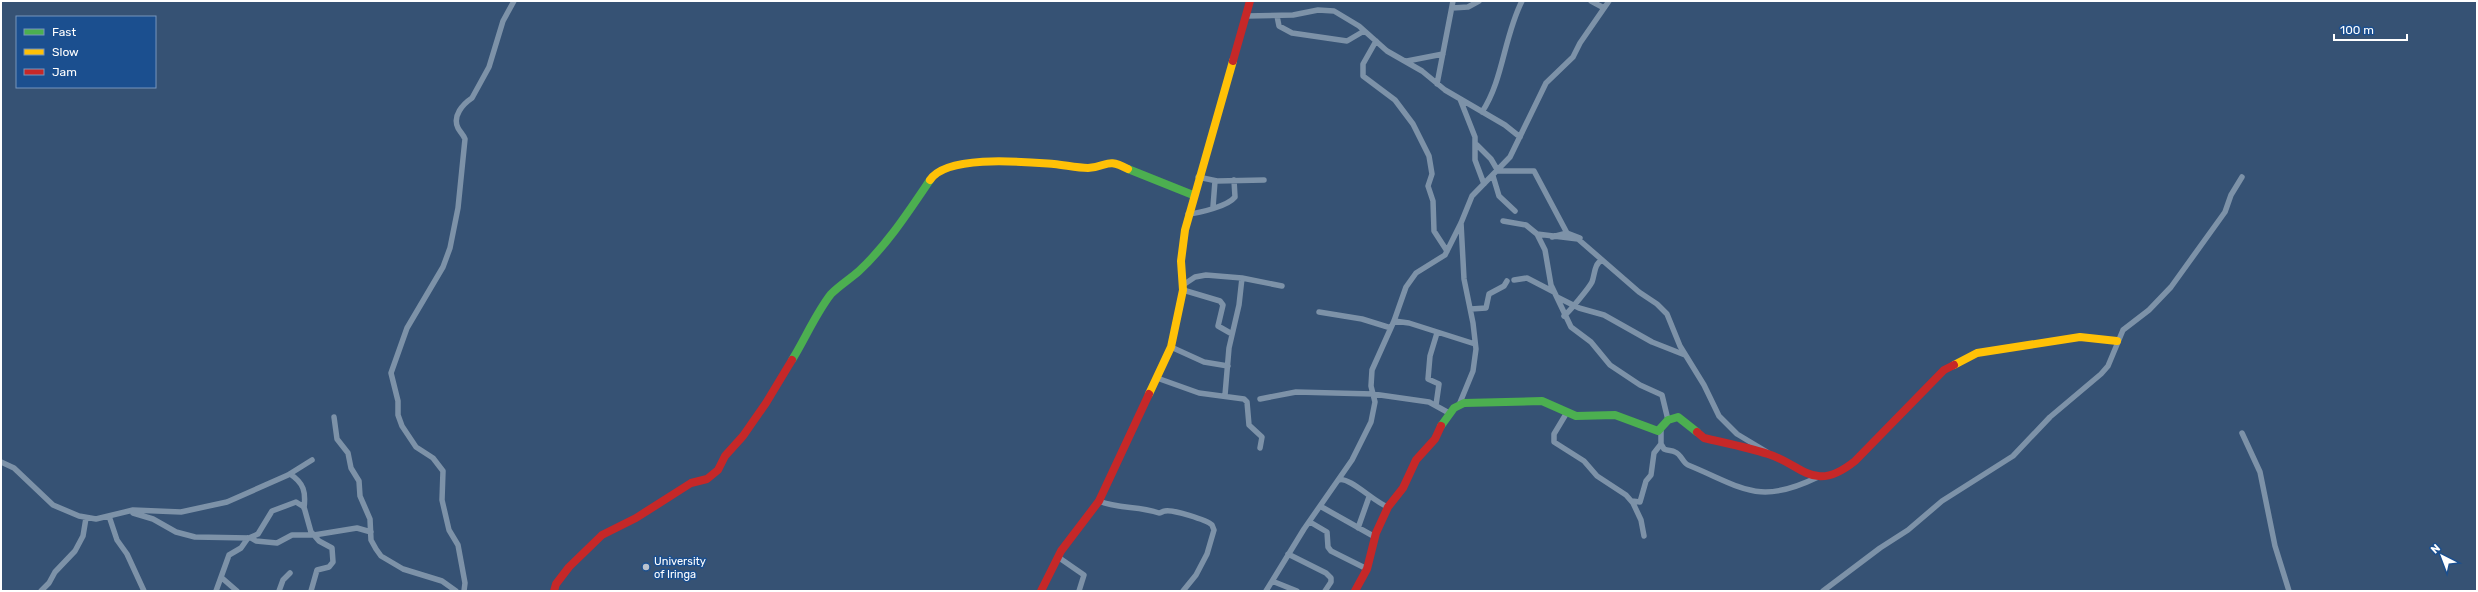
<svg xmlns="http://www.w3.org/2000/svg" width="2478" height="592" viewBox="0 0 2478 592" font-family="Rubik,sans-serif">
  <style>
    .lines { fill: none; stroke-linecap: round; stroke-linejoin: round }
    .street { stroke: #7d92a8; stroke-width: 5.5 }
    .fast { stroke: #4caf50; stroke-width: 8 }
    .slow { stroke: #ffc107; stroke-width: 8 }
    .jam { stroke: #c62828; stroke-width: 8 }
    .poi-dot { fill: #b9c2ce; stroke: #1b4f8f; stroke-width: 1.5 }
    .labels { text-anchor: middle; stroke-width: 3; stroke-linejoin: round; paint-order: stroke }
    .poi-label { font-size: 11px; fill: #fff; stroke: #1b4f8f; text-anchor: start }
  </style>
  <rect width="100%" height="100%" fill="#365274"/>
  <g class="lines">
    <!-- street -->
    <path class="street" d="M1591,1L1604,8
      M1452,8L1468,7L1479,1
      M1246,16L1293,15L1318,10L1334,11L1359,26L1387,51L1422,71L1445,90L1505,125L1520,137
      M1277,16L1279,26L1292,33L1347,41L1364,31
      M1376,41L1363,64V76L1395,100L1413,124L1429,156L1432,174L1428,186L1433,201L1434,231L1447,251
      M1407,61L1443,54
      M1437,84L1453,1
      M1460,99L1475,137V160L1484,184
      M1482,112C1503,81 1504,36 1522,1
      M1477,145L1491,159L1498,171H1534L1567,233
      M1493,176L1499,196L1515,211
      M1198,177L1217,181L1264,180
      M1213,207L1215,181
      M1188,214C1200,213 1228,206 1235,197L1234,180
      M1503,221L1526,225L1537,234L1578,239L1639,292L1657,304L1667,314L1680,346L1704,385L1719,416L1737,434L1767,452
      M1537,234L1545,250L1551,285L1571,327L1591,342L1610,365L1640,385L1662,395L1668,420
      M1552,237L1567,233L1580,238
      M1514,280L1527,278L1554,292
      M1183,285L1195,277L1206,275L1242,278L1282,286
      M1183,290L1220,301L1223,305L1218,326L1232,334
      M1557,297L1579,308L1604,315L1652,342L1685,355
      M1471,309L1486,308L1489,294L1504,286L1507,281
      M1319,312L1362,319L1391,328
      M1564,316C1569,312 1589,288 1592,282C1595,274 1594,264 1602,260
      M1394,321L1409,323L1475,344
      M1171,347L1204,362L1228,366
      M1157,378L1199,393L1244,399L1247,402L1249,425L1262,437L1260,448
      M1225,395L1229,348L1239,305L1242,278
      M1260,399L1296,392L1373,394L1429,402L1449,413
      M1436,405L1439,384L1428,379L1430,356L1437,333
      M1459,405L1473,371L1476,349L1473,323L1464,279L1461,223
      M1566,414L1554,434V442L1584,461L1597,476L1626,495L1633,503L1641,520L1644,536
      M334,417L337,439L348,453L351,468L359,481L360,496L370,519L371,540L376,549L381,556L403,569L442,581L456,591
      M1661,430V444L1664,449C1668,451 1672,450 1675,452C1681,454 1683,463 1688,465C1744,488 1758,506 1818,477
      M2242,433L2260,472L2275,546L2289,591
      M1,462L14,468L53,505L79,516L96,519L133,510L181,512L227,502L288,475L312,460
      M290,474C304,483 306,492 304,508
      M1339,480C1349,476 1375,503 1388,507
      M1099,501C1118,509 1139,506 1159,513C1161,513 1163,511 1165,511C1172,509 1207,520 1212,525L1214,530L1207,554L1196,575L1183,591
      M1632,501L1640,502L1646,481L1651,475L1654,453L1661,444
      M1320,506L1375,537
      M133,513L153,519L176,532L195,537L249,538L258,534L272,511L296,502L304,507L311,532L314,535L357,528L371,532
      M109,516L117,540L127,554L144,591
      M1310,522L1327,532L1328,547L1331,551L1367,569
      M1358,528L1369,497
      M251,538L256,541L277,543L292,535H313
      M1288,554L1326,573L1331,578V582L1325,591
      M1058,557L1084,575L1079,591
      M222,578L237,591
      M1272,581L1297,591
      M41,591L49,583L55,572L75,551L83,536L86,518
      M216,591L229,555L241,548L248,538
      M279,591L283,580L290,573
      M311,591L317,570L329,567L333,562L332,548L319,541L313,534
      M464,591L465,583L458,545L449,530L442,500L443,471L433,458L416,447L402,426L398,415V401L391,373L407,328L443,267L450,248L458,208L465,139C463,134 460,132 458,128C452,116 463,104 472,98L489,67L503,21L514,1
      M1266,591L1304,529L1352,460L1371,422L1375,402L1371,386L1372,370L1394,321L1406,287L1416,273L1445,255L1461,223L1472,196L1510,157L1546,83L1573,57L1580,43L1609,1
      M1823,591L1880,548L1908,530L1942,501L2013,456L2050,417L2101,374L2108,366L2123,330L2149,310L2171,287L2225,212L2231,195L2242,177"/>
    <!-- fast -->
    <path class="fast" d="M1128,169L1193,195
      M792,360C805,339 816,313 831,294C840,285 850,279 859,271C887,245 909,211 930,180
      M1441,426L1454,408L1464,403L1542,401L1576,416L1615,415L1658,431L1668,420L1678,417L1697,432"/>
    <!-- slow -->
    <path class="slow" d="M930,180C947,154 1026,162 1054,164C1065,165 1077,168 1088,168C1109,167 1105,157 1128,169
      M1954,365L1977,353L2080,337L2117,341
      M1149,394L1171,347L1183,290L1181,261L1185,230L1233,61"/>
    <!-- jam -->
    <path class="jam" d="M1233,61L1250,1
      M1697,432L1704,438C1725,443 1747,447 1768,454C1803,465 1814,494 1855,461L1944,370L1954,365
      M554,591L556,584L569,567L602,535L636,518L691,483L707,479L718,470L725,456L743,436L766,403L792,360
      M1041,591L1061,551L1099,501L1149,394
      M1355,591L1367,569L1376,533L1388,507L1403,488L1416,460L1435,439L1441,426"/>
  </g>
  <!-- markers -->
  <circle class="poi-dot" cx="646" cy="567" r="4"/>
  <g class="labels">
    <!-- poi labels -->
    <g class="poi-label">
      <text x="654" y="565">University<tspan x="654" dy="13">of Iringa</tspan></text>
    </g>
  </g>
  <!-- border -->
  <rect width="2478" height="592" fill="none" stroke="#ffffff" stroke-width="4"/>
  <!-- legend -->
  <rect x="16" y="16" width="140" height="72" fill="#1b4f8f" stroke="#7695bc"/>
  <rect x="24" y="29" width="20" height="6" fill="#4caf50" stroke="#7695bc"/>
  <text x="52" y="36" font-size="12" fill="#ffffff">Fast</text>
  <rect x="24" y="49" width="20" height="6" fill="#ffc107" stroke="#7695bc"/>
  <text x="52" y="56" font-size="12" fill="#ffffff">Slow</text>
  <rect x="24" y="69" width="20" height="6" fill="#c62828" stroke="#7695bc"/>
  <text x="52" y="76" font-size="12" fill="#ffffff">Jam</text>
  <!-- north arrow -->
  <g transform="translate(2442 556) rotate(318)" stroke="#1b4f8f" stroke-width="3" paint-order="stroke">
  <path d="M0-3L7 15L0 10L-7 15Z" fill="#ffffff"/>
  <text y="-6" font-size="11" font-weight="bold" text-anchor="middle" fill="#ffffff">N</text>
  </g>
  <!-- scale -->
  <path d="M2334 34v6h73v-6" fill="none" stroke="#ffffff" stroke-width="2"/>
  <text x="2340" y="34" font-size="12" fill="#ffffff" stroke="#1b4f8f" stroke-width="3" paint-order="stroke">100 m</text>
</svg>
